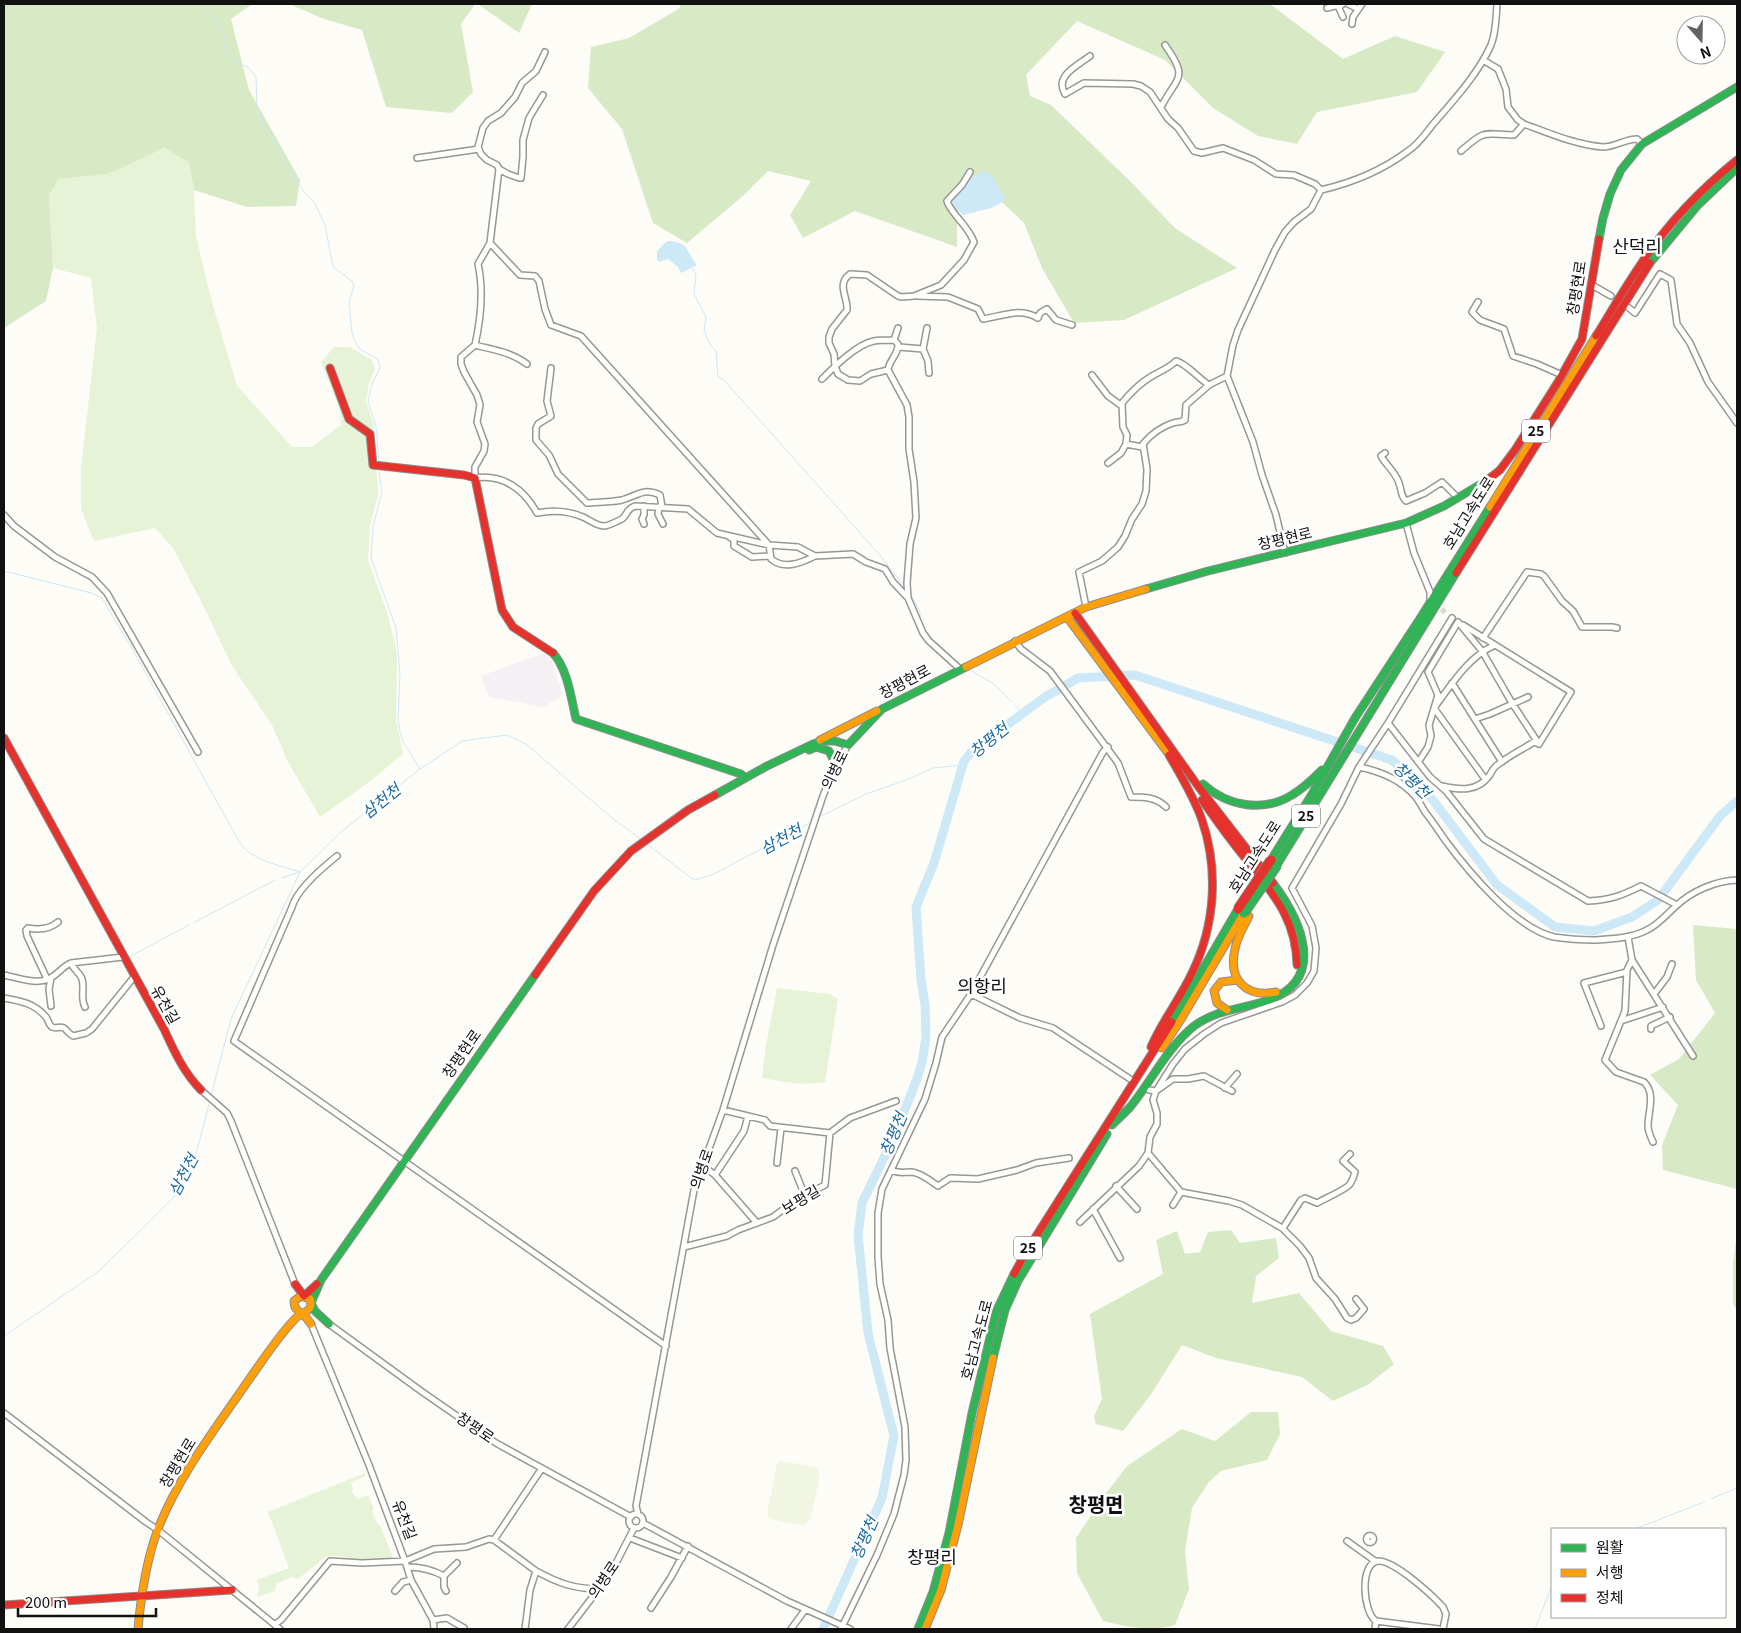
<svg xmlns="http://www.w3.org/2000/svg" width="1741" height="1633" viewBox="0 0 1741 1633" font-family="Georgia,'Noto Sans KR',serif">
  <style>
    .industrial { fill: #f5f0f3 }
    .green { fill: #e7f3d7 }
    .forest { fill: #d8eac5 }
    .pitch { fill: #f0f6e1 }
    .water { fill: #cde8f7 }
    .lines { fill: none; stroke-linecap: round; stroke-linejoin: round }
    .stream { stroke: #cde8f7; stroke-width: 1 }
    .river { stroke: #cde8f7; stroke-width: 9 }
    .street-tunnel { stroke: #dad9d4; stroke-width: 5; stroke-dasharray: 5 2.5; stroke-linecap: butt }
    .street-casing { stroke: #979795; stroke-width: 8 }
    .fast-casing { stroke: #8e8d8b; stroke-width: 9 }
    .slow-casing { stroke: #8e8d8b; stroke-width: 9 }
    .jam-casing { stroke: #8e8d8b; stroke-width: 9 }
    .street { stroke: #fffffe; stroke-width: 5 }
    .fast { stroke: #30b455; stroke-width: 7 }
    .slow { stroke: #ff9f0a; stroke-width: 7 }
    .jam { stroke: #e5322d; stroke-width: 7 }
    .fast-bridge-casing { stroke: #858482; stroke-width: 11; stroke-linecap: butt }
    .jam-bridge-casing { stroke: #858482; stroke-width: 11; stroke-linecap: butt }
    .fast-bridge { stroke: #30b455; stroke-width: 9 }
    .jam-bridge { stroke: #e5322d; stroke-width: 9 }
    .labels { text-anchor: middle; stroke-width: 5; stroke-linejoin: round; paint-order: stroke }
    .shield { fill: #fff; stroke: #585858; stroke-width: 1 }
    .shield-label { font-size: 14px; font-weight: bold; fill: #111 }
    .street-label { font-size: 15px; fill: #111; stroke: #fff }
    .water-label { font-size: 16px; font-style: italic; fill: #1768a6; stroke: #fff }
    .quarter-label { font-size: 18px; fill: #111; stroke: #fff }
    .district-label { font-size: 20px; font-weight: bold; fill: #111; stroke: #fff }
  </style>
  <rect width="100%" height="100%" fill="#fdfcf7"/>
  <!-- industrial -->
  <path class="industrial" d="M544,653L552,661L563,695L544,707L489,697L481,676Z"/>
  <!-- green -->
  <path class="green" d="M164,148L189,162L194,190L196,236L211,299L237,386L292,447H312L342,424L339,407L321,362L334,347H350L372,360L375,369L369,383L366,401L374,426L378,495L370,525L368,560L388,615L397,653L396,720L403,754L369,782L320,817L288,762L272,725L232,666L206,611L173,548L155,528L94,541L81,509V468L97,328L91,278L53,268L49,195L59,179L108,174L143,156Z
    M777,988L830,994L838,999L825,1082C803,1086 784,1082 762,1078L766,1045Z
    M365,1473L366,1476L351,1482L353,1490L351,1491L357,1499L368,1495L374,1509L372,1511L378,1525H380L393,1558L353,1559L338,1556H327L298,1579L292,1577L276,1584L275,1591L257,1597L259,1586L257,1580L289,1568L268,1512Z"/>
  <!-- forest -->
  <path class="forest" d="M4,4H252L231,19L249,90L300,180L296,206L247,207L194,190L189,162L164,148L108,174L59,179L49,195L53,268L46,301L4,328Z
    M289,4H475L461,24L473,92L452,113L386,107L362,30L324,19Z
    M478,4H532L519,33Z
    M680,4H1270L1343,59L1395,36L1445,52L1417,92L1317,112L1297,144L1258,136L1213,108L1165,60L1077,21L1026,75L1030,96L1051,105L1129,180L1175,228L1237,268L1124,320L1074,323L1042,268L1024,223L981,182L957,213V247L855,211L803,238L790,215L811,181L768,171L744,195L687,243L653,223L622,129L588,88L591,47L629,38L680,8Z
    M1693,925L1737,929V1189L1663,1170L1662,1145L1678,1105L1650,1075L1679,1059L1715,1013L1696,980Z
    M1231,1230L1240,1243L1276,1238L1279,1258L1256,1276L1252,1303L1299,1293L1331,1331L1383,1346L1394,1364L1369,1384L1333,1401L1302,1377L1216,1358L1182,1345L1152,1393L1123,1431L1096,1424L1094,1416L1102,1399L1090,1314L1163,1274L1156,1240L1177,1231L1185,1254L1200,1252L1208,1232Z
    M1737,1233V1311L1733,1304V1264Z
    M1251,1412H1278L1280,1434L1267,1460L1221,1471L1208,1483L1192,1508L1185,1551L1189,1589L1175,1625C1152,1632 1127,1627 1103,1621L1077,1573L1076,1538L1104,1496L1127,1466L1182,1429L1215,1441Z"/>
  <!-- pitch -->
  <path class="pitch" d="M780,1461L816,1467L820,1475L810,1520L803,1525L770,1519L767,1514L777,1464Z"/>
  <!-- water -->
  <path class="water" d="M984,171L991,175L1006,200L991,208L963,215L953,205L952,202L954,198L970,179Z
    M669,241C690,242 686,253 697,265L681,273L678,267L668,259L659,262L657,260V251L666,242Z"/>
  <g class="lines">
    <!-- stream -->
    <path class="stream" d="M200,4C204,12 214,16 219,24C225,34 226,48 230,59L249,68L256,77L257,110L262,125L267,133L273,139L284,163L305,193L314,202L325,225L333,267L352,281L354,286L349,302L352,333L356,344L361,350L378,359L380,367L371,387L368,402L376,426L379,463
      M692,268L696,275L694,294L706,317L704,331L710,344L716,351L718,377L723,379L879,554L904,586
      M379,471L382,492L373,526L371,558L396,628L400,673L398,718L400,732L403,742L420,769
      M4,571L91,593L102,598L130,645L240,843C253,861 279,865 300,872
      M911,594L921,615
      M969,669L995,685L1011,701
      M1015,705L1023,713
      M817,818L866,794L909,779L933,768L963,765
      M647,844L694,880L712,875L812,822
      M282,878L299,872
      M195,922L275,880
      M129,957L189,925
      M211,1096L231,1019L300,872L342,831L420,769L462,741L507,735L526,744L612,818L642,840
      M4,1336L99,1271L174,1197L194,1162L210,1100
      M1711,1499L1737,1488
      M1635,1529L1704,1502
      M1535,1629L1552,1585"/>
    <!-- river -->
    <path class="river" d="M823,1629L882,1498L894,1436L868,1333L858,1235L862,1203L893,1139L917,1079L922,1062L926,1037L925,1005L921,980L916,907L934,863L964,761L973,750L1045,697L1078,678L1135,675L1392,760L1423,787L1497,885L1555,927L1594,931L1632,917L1658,900L1720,816L1737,801"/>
    <!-- street-tunnel -->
    <path class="street-tunnel" d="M1436,604L1446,613"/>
    <!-- street casing -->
    <g class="street-casing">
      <path id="street" d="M1348,4L1358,9
        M1341,5L1339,8L1343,17
        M1327,8L1343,4
        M1352,24L1353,17L1362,4
        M1090,56C1077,66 1054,76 1065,94L1084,83L1133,84L1141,86L1150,92L1168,119L1178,128L1194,151L1202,153L1223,148L1254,160L1276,174L1294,175L1315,184L1321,190
        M1483,60L1498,69L1506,89L1508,107L1518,120L1524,124
        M543,95L529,118L523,140V157L521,178H519L508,174L499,169L497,165L487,160L481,154L478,147L483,128L488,121L501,113L515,97L522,83L536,71L545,52
        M1161,107C1178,75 1189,79 1165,45
        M1461,151C1486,129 1483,134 1514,135L1524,124C1549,133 1576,145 1603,147C1615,147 1625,139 1637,139L1642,144
        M417,158L479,149
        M499,169L490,243L520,275L535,276L539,281L545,309L551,325L581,336L769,545L771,559C784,570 801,563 815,556
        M490,243L478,264C484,291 481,318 475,345L461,357V364L464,372L477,395L480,405L477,422L485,444L484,451L475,467V478C503,474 524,489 537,513C552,510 569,511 583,517C590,520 596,526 604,526C608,526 618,521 622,519C628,514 626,509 635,506L688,509L717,533L769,545L798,547L815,556L853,554L866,562L885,569L893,582L908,598
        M1592,285L1611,296
        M917,296L948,297L978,309L983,319C1003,316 1020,307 1038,318L1040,313L1047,309L1056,320L1072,325
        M1478,302L1472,312L1480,320L1504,329L1513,356L1537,364L1562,375
        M1629,308L1635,313L1660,274L1671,280L1677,324L1690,343L1708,382L1737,423
        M894,340L898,328
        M475,345C494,350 511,352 527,364
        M899,347L923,349L928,361L929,373
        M923,349L927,328
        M551,368L547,401L551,416L538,424L536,428V440L549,455L558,474L587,503C597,502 613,502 622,500C637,496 643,487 660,495L662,507
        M1092,375L1108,396L1122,406
        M822,379C834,367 857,344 874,341C880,340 888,340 894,340L898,344C899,354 889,360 888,370
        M1126,444L1142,447
        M1385,453L1381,456C1386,465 1396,473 1399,483C1402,491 1400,495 1406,501L1425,493L1442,482L1458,498
        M1108,463L1121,453L1126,444L1127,435L1123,427L1122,403C1131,392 1140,383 1152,376C1161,371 1169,368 1176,361C1186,363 1199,379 1209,385
        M659,507L658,514L663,524
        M4,515L14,526L55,557L92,577L107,593L198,752
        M1406,523L1414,553L1430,592V598
        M644,524L642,519L644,515V506
        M728,536L734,540V546L752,557L770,556
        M1285,553L1276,515L1262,475L1253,442L1227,376L1233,345L1238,330L1275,250L1285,232L1294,222L1311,209L1321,190C1351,183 1383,170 1408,151C1419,144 1426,133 1434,123C1454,100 1478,74 1491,45C1496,33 1496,18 1497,4
        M1086,607L1079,572L1102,561L1118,547L1125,536L1132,519L1142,504L1146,491L1147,469L1143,444C1151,434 1161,427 1173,423C1178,421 1180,423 1185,420L1186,405L1209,385L1227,376
        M1452,618L1388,723L1430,777L1446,791L1484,839L1588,901C1610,900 1621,896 1641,886L1677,905
        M1463,625L1571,692L1539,744
        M1483,638L1527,572L1541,574L1544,576L1562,601L1573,611L1582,627H1612L1617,628
        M1015,641L1021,649L1050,671L1118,763L1131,797C1145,797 1156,797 1166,807
        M960,669L929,641L923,633L908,598L907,583L910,544L916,518L914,482L909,449V417L907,405L888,370L871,374L860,381L848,380L838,374L835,366L834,354L829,343V337L832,329L847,310C848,297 836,284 850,274L867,275L898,296L902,297L914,296L941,285L964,260L974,242C968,225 950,213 947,201L962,185L970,172
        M1452,683L1502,762
        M1475,719L1490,714L1528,697
        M1419,761L1428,747L1431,736L1429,725L1438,695L1428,672L1458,622L1482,651L1512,703L1539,744
        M1359,767C1379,771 1401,780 1415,796C1419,801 1422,807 1425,812C1432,821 1439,831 1445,840C1468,871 1515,928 1554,937C1567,939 1582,940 1595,940C1612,939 1632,938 1647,930C1658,925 1667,914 1676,906C1692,891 1715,881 1737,880
        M1485,779L1434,708C1451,685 1469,656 1495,645
        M1442,786C1460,790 1477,792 1489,776C1492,772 1493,768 1496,766C1507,757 1521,750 1534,742L1539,744
        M337,856C322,868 297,889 292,907L234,1041L666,1346
        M1628,937L1632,960L1693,1056
        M1632,960L1627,970L1625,1011L1605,1060L1616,1072L1644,1082C1656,1093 1648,1112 1648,1126C1648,1132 1651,1137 1653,1142
        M71,963C73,969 80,973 82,979C85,989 80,998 85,1007
        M4,975C18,978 39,986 52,977C59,973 63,966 71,963L123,957
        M47,979L27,936L26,930L28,928C39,930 50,929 58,922
        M971,994L1020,1018L1053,1028L1130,1079
        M1654,994L1667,977L1672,964
        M4,998C21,1001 34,1003 46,1017C48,1020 49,1025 52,1027C56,1029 60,1026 64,1028C67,1030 69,1034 73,1036L86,1033L92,1029L134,977
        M51,1006L49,989L51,978
        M1621,1021L1663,1007
        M1601,1026L1584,983L1627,972
        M1651,1029V1026L1670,1017
        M1225,1088L1237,1074
        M201,1090L227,1113L231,1121L295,1284
        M1149,1090L1156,1091L1173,1079H1188L1204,1076L1232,1091
        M748,1116L765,1120L770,1126L830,1133L850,1118L896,1101
        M1148,1153L1181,1192L1173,1205
        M777,1163L781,1128
        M703,1166L715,1175L757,1223
        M891,1170C900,1174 902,1172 912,1172C921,1173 931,1181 938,1186L950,1178L978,1179L1017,1170L1036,1163L1069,1158
        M795,1171L805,1196
        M715,1175L744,1131L748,1116L723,1110
        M1116,1186L1137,1209
        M1181,1192L1229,1201L1242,1205L1282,1228L1300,1246L1309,1258L1316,1278L1335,1299L1347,1318L1351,1320L1356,1318L1364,1309L1356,1299
        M1093,1209L1120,1258
        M1080,1222L1139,1166L1148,1153L1150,1137L1157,1124V1113L1153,1100L1156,1091L1173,1064L1185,1049L1204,1034L1221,1023L1282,1002L1295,995L1307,983L1314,971L1316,948L1312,926L1292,888L1341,804L1359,767L1388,723
        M1283,1228L1301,1200L1305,1198L1317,1203C1324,1199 1347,1189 1350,1184C1352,1181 1354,1176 1355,1172L1343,1161L1350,1154
        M684,1247L727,1236L738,1230L773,1217L796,1200L825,1185L830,1133
        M311,1324L369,1465L405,1561L434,1549L466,1547L489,1539L494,1540L542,1468
        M329,1324L421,1391L496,1443L631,1517
        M4,1413L146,1522L158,1530L280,1629
        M629 1521a7 7 0 1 1 14 0a7 7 0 1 1-14 0Z
        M638,1514L636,1506L694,1190L723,1110L773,945L823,796L834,769L848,745
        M643,1523L787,1601L850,1629
        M1366.5 1539a3.5 3.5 0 1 1 7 0a3.5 3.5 0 1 1-7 0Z
        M630,1538L682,1558
        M494,1540L536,1571
        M1347,1541L1375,1561
        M407,1567C420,1567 433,1570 444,1576V1587L446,1591
        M444,1576L457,1563
        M395,1591L403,1582L411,1580
        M651,1608L671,1577L688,1546
        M433,1620L434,1629
        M1376,1621C1363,1613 1359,1563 1378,1561C1394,1560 1432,1595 1443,1607L1446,1614L1443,1629
        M275,1624L281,1620L330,1561L362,1563L405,1561L411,1580L433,1620L447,1618L464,1628
        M525,1629L530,1590L536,1571C558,1583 574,1589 600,1589
        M568,1629L611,1573L634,1528
        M791,1629L805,1610
        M841,1629L877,1555L894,1514L904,1475L906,1460L905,1427L890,1348L888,1320L880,1284L878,1257V1213L882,1189L925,1099L936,1063L942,1037L971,994L1103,752L1108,747
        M1375,1629L1376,1621L1439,1629"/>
    </g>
    <!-- fast casing -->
    <g class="fast-casing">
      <path id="fast" d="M1599,239L1603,218L1610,194L1621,170L1642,144L1737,87
        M1650,263L1698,205L1737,168
        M1146,589L1208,571L1406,523L1444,506L1486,481
        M553,653C568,670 571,698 576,719L741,774L745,778
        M809,750L816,747L829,751L833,759L834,769
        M1203,784C1227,806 1263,813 1292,795C1304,788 1313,779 1322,770
        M715,795L767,766L813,744L822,741H835L848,745L882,709L966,667
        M1271,860L1312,794L1355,718L1421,617L1490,507
        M1277,865L1456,573
        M1172,1022L1238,909
        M1112,1125C1118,1119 1125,1113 1131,1106C1152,1080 1167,1048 1194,1026C1217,1009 1243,1009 1269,1000C1328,978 1300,919 1273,883
        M329,1324L315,1311L311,1303L321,1280L535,975
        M993,1358L1005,1310L1018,1281L1107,1134
        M918,1629L933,1592L949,1533L972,1413L996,1312L1014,1274"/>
    </g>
    <!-- slow casing -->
    <g class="slow-casing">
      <path id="slow" d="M1490,507L1596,336
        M1067,617L1168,753
        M966,667L1086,607L1146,589
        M820,740L877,711
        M1249,916C1244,927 1237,937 1235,949C1228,979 1245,998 1276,992
        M1227,1010L1217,1003L1214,991L1221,982L1238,980
        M1162,1048L1180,1021L1244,913
        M138,1629C141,1595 146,1561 158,1529C179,1475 216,1428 248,1381C263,1360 277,1338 294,1320C300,1312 315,1312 310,1299L301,1296L294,1301C294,1309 298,1311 304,1315L311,1324
        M925,1629L941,1590L958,1525L993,1358"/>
    </g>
    <!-- jam casing -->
    <g class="jam-casing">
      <path id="jam" d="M1596,336C1611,312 1625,287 1641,264C1667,224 1700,190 1737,160
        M330,368L349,419L370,434L373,465L464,475L475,478L502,610L513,627L553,653
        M1486,481L1500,470L1515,450L1558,382L1582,339L1599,239
        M1456,573L1650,263
        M1075,613L1198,786L1273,883
        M4,738L164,1029C174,1051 184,1073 201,1090
        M1202,800C1216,820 1230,840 1246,859C1273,894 1296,918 1297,965
        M535,975L594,891L631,851L688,810L715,795
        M1151,1047C1162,1021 1180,999 1192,973C1215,926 1219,870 1202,820C1194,797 1181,776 1169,755
        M1014,1274L1026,1252L1172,1022
        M295,1284L304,1296L317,1284
        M4,1605L232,1590"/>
    </g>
    <!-- street -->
    <use href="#street" class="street"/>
    <!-- fast -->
    <use href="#fast" class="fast"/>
    <!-- slow -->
    <use href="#slow" class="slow"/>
    <!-- jam -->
    <use href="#jam" class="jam"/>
    <!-- fast-bridge casing -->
    <g class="fast-bridge-casing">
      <path id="fast-bridge" d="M1244,913L1277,865"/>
    </g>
    <!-- jam-bridge casing -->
    <g class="jam-bridge-casing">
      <path id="jam-bridge" d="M1238,909L1271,860"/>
    </g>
    <!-- fast-bridge -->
    <use href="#fast-bridge" class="fast-bridge"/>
    <!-- jam-bridge -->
    <use href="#jam-bridge" class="jam-bridge"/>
  </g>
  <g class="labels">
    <!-- shield labels -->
    <g class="shield">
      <rect x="1522" y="419.5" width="28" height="23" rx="4"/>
      <rect x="1292" y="804.5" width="28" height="23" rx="4"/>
      <rect x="1014" y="1236.5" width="28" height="23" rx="4"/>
    </g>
    <g class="shield-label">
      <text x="1536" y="436">25</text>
      <text x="1306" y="821">25</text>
      <text x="1028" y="1253">25</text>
    </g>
    <!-- street labels -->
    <g class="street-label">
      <text transform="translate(1577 288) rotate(-81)" y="5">창평현로</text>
      <text transform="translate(1469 513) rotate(-58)" y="5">호남고속도로</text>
      <text transform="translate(1285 539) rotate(-13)" y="5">창평현로</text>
      <text transform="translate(905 682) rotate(-28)" y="5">창평현로</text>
      <text transform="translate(835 770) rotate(-64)" y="5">의병로</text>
      <text transform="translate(1255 857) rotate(-57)" y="5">호남고속도로</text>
      <text transform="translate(165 1005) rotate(61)" y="5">유천길</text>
      <text transform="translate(462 1054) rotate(-55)" y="5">창평현로</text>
      <text transform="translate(702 1169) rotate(-71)" y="5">의병로</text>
      <text transform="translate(801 1200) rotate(-31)" y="5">보평길</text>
      <text transform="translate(977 1340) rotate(-75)" y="5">호남고속도로</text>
      <text transform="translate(475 1428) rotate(34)" y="5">창평로</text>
      <text transform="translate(178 1463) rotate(-59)" y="5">창평현로</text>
      <text transform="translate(404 1520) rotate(69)" y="5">유천길</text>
      <text transform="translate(604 1580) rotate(-56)" y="5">의병로</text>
    </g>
    <!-- water labels -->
    <g class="water-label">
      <text transform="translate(989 740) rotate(-39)" y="6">창평천</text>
      <text transform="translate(1412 780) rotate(44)" y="6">창평천</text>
      <text transform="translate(381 801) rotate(-39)" y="6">삼천천</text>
      <text transform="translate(781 839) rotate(-28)" y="6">삼천천</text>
      <text transform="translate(893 1134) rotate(-67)" y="6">창평천</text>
      <text transform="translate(183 1175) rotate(-62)" y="6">삼천천</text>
      <text transform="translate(864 1538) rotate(-66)" y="6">창평천</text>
    </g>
    <!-- quarter labels -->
    <g class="quarter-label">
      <text x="1637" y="253">산덕리</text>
      <text x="982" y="993">의항리</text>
      <text x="932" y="1564">창평리</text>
    </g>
    <!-- district labels -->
    <g class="district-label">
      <text x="1096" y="1512">창평면</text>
    </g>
  </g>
  <!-- border -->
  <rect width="1741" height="1633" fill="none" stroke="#111111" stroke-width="10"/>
  <!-- legend -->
  <rect x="1551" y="1528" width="175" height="90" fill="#ffffff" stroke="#a0a0a0"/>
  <rect x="1561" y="1544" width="25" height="8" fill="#30b455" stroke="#a0a0a0"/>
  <text x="1596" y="1553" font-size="15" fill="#111111">원활</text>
  <rect x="1561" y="1569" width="25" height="8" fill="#ff9f0a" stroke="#a0a0a0"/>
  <text x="1596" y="1578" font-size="15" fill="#111111">서행</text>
  <rect x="1561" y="1594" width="25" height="8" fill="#e5322d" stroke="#a0a0a0"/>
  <text x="1596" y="1603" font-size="15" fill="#111111">정체</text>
  <!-- north arrow -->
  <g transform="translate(1701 40) rotate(160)"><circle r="24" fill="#ffffff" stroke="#a0a0a0"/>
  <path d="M0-4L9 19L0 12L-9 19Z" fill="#646362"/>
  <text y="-8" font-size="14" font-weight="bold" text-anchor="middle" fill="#111111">N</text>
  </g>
  <!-- scale -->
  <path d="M18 1608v8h138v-8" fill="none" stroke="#111111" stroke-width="2.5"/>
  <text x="25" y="1608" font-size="15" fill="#111111" stroke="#ffffff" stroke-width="4" paint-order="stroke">200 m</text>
</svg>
